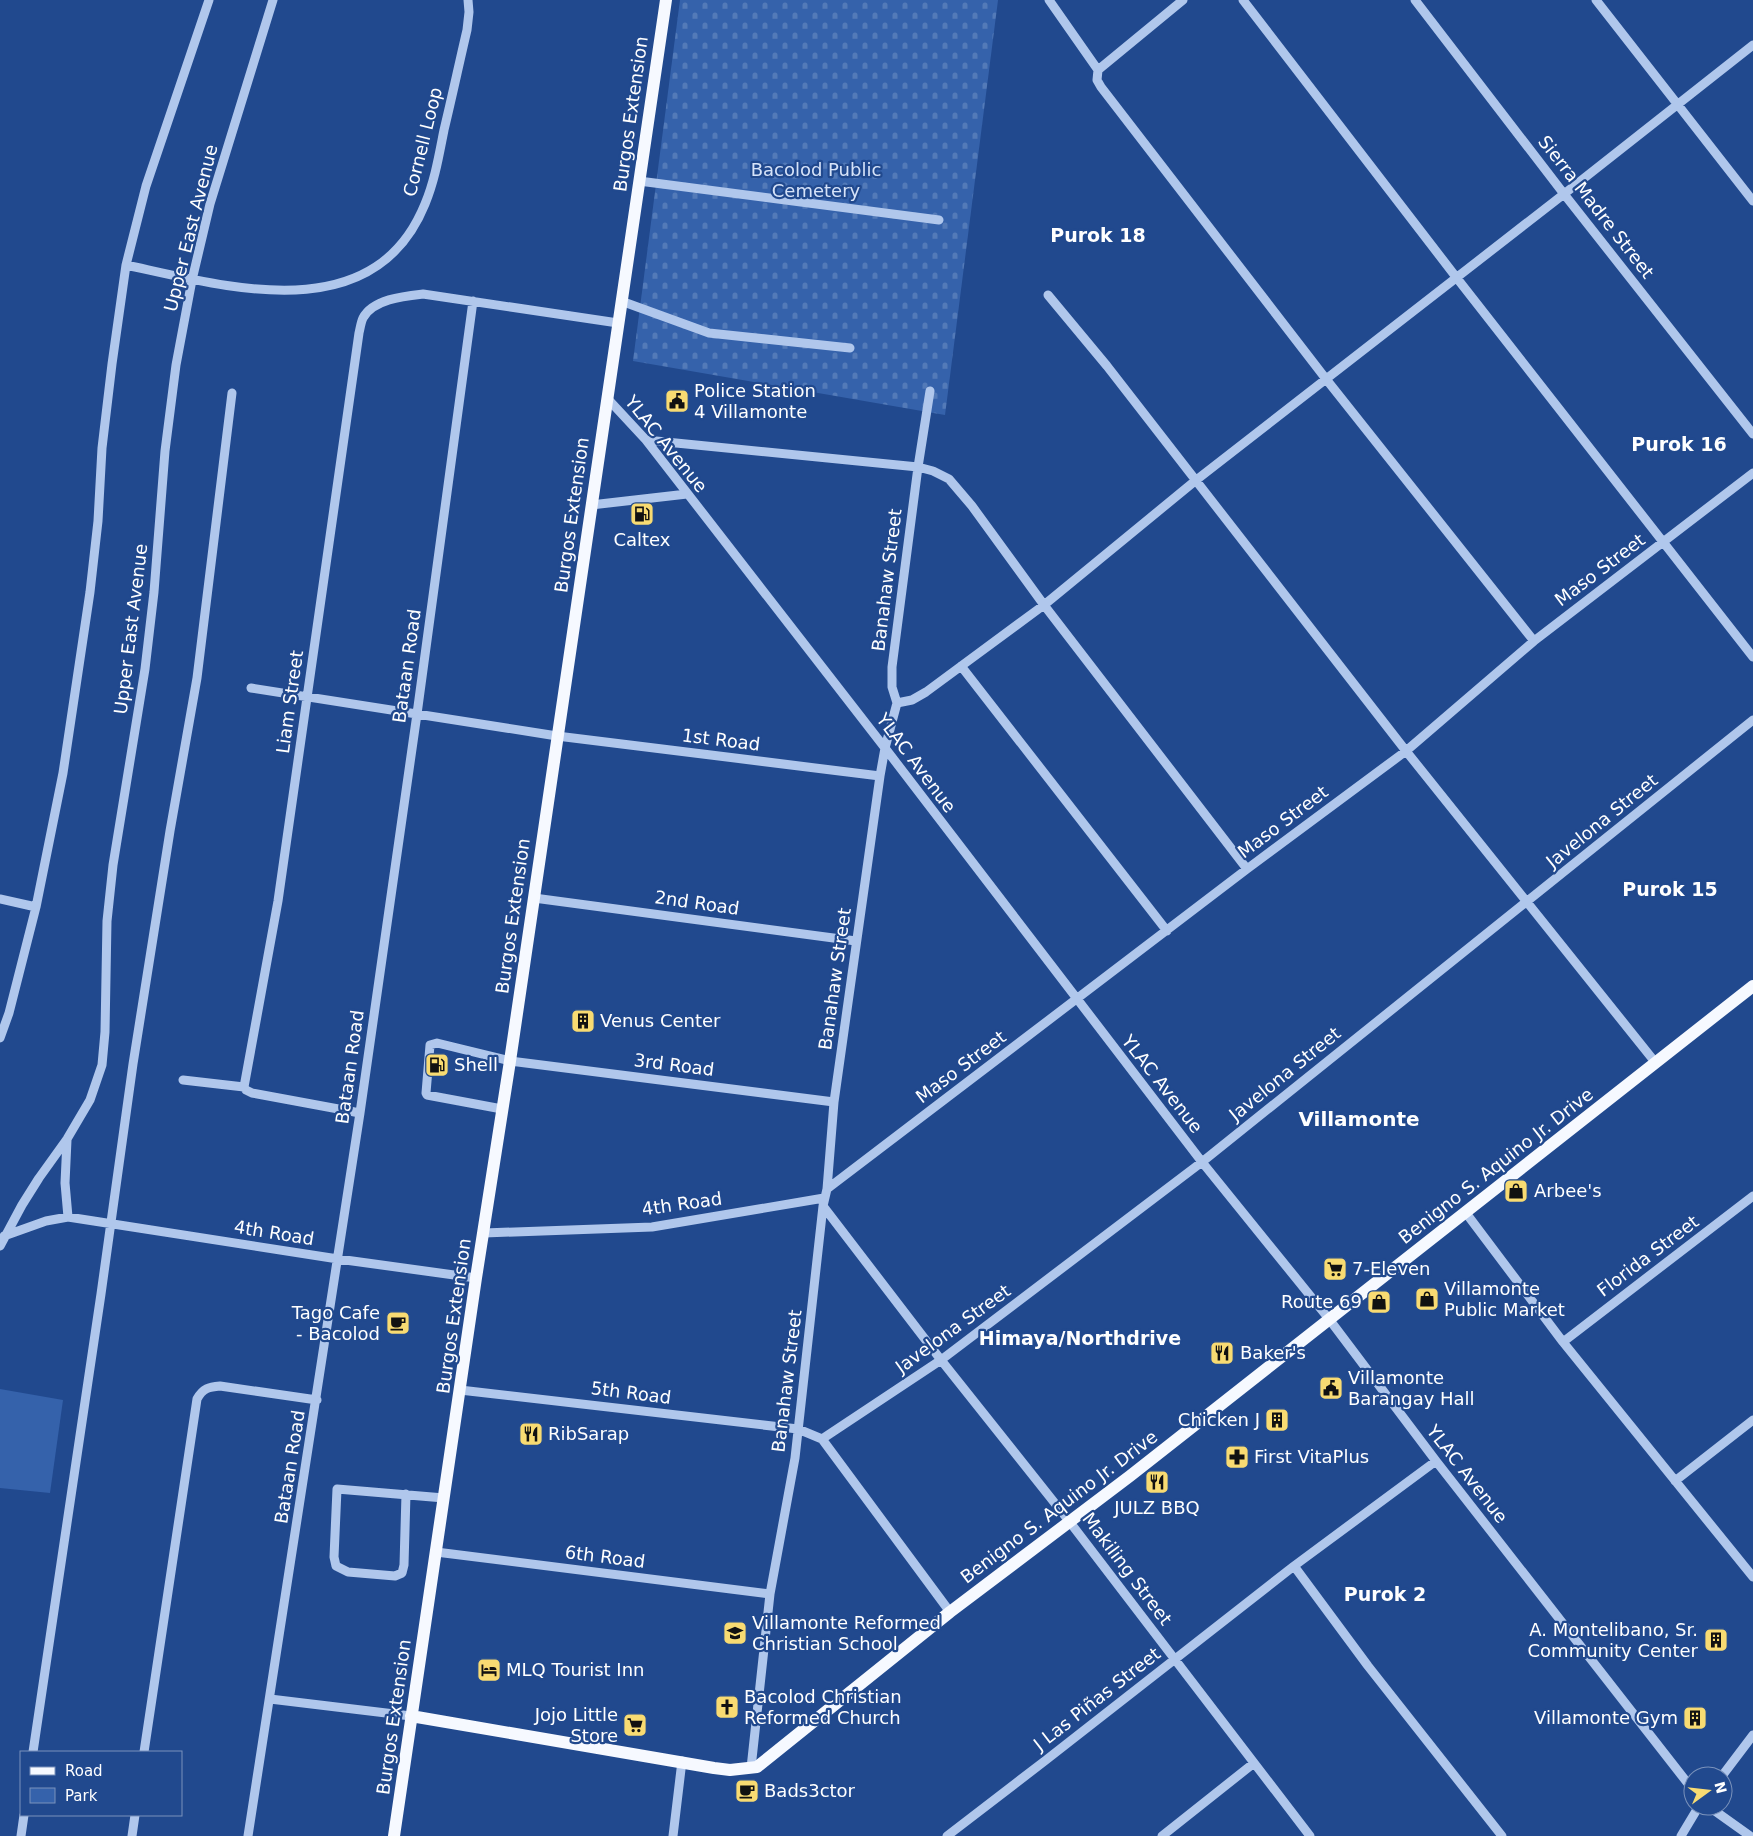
<svg xmlns="http://www.w3.org/2000/svg" width="1753" height="1836" viewBox="0 0 1753 1836" font-family="'DejaVu Sans',sans-serif">
  <style>
    .green { fill: #3562ab }
    .cemetery { fill: url(#cemetery-stones) }
    .lines { fill: none; stroke-linecap: round; stroke-linejoin: round }
    .minor { stroke: #b0c7ec; stroke-width: 9 }
    .major { stroke: #f6f9ff; stroke-width: 12 }
    .labels { text-anchor: middle; stroke-width: 4.5; stroke-linejoin: round; paint-order: stroke }
    .street-label { font-size: 18px; fill: #fff; stroke: #21498e }
    .park-label { font-size: 18px; fill: #d6e3f9; stroke: #21498e }
    .poi-label { font-size: 18px; fill: #fff; stroke: #21498e; text-anchor: start }
    .neighbourhood-label { font-size: 19px; font-weight: bold; fill: #fff; stroke: #21498e }
    .quarter-label { font-size: 20px; font-weight: bold; fill: #fff; stroke: #21498e }
  </style>
  <defs>
    <pattern id="cemetery-stones" width="16" height="16" patternUnits="userSpaceOnUse" patternTransform="scale(1.25)"><rect width="16" height="16" fill="#3562ab"/><path d="M2 7V4a2 2 0 0 1 4 0v3zM10 15v-3a2 2 0 0 1 4 0v3z" fill="#537ab8"/></pattern>
  </defs>
  <rect width="100%" height="100%" fill="#21498e"/>
  <!-- green -->
  <path class="green" d="M0,1389L63,1400L50,1493L0,1488Z"/>
  <!-- cemetery -->
  <path class="cemetery" d="M680,0H998L945,415L633,361Z"/>
  <g class="lines">
    <!-- minor -->
    <path class="minor" d="M1049,0L1098,70L1097,80L1101,87L1326,379L1534,641
      M1243,0L1456,277L1753,657
      M1415,0L1564,194L1753,434
      M1596,0L1753,201
      M1098,70L1183,0
      M639,181L939,220
      M126,265C228,287 374,330 425,204C435,180 439,155 444,130C452,97 459,64 467,30L469,12L468,0
      M1048,295L1107,366L1406,751L1655,1062
      M621,301L709,333L850,348
      M930,391L918,467L933,471L949,479L972,506L1044,605L1247,869
      M607,398L646,440L885,748L1202,1162L1329,1319L1436,1461L1693,1790
      M646,440L918,467L892,667V687L897,703L885,748L880,776L834,1102L827,1189L823,1206L795,1458L770,1594L751,1768
      M591,505L687,494
      M961,666L1167,931
      M251,688L557,736L880,776
      M897,703L912,700L926,692L1044,605L1195,481L1564,194L1753,45
      M534,898L856,941
      M0,899L36,907
      M0,1038L9,1013L36,907L63,773L90,592L98,521L102,448L112,364L126,265L146,186L209,0
      M183,1080L244,1087
      M502,1109L427,1095L426,1093L430,1045L437,1043L510,1061L834,1102
      M360,1113L252,1093L246,1090L244,1087L278,901L359,333C360,329 361,322 363,318C373,299 405,296 423,294L618,323
      M67,1140L65,1183L68,1217
      M827,1189L1247,869L1406,751L1534,641L1753,473
      M823,1206L941,1360L1069,1521L1310,1836
      M1466,1213L1563,1342L1753,1577
      M484,1233L652,1227L824,1198
      M4,1236L46,1221L68,1217L338,1259L476,1278
      M0,1246L22,1205L39,1178L67,1139L90,1100L102,1065L105,1032L107,921L113,865L145,669L154,592L165,451L176,365L192,280L210,204L273,0
      M1563,1342L1753,1196
      M460,1390L798,1429L822,1439L941,1360L1202,1162L1753,720
      M822,1439L950,1612
      M1675,1481L1753,1420
      M406,1494L404,1565L402,1573L395,1576L348,1572L336,1566L334,1557L337,1489L444,1498
      M436,1552L770,1594
      M1294,1566L1368,1666L1502,1836
      M270,1699L411,1716
      M33,1752L101,1294L133,1064L170,831L197,678L232,393
      M144,1752L197,1399C203,1388 209,1387 220,1386L317,1400
      M1722,1776L1753,1735
      M1708,1806L1750,1836
      M21,1836L24,1815
      M132,1836L135,1815
      M248,1836L360,1113L417,714L473,301
      M673,1836L682,1761
      M947,1836L1046,1760L1294,1566L1436,1461
      M1162,1836L1254,1763
      M1681,1836L1699,1806"/>
    <!-- major -->
    <path class="major" d="M411,1716L714,1768L730,1770L757,1767L950,1612L1130,1476L1753,986
      M394,1836L476,1278L510,1061L666,0"/>
  </g>
  <!-- icons -->
  <defs>
    <g id="civic-square" transform="scale(1.25)"><rect x="-9" y="-9" width="18" height="18" rx="4" fill="#f8db72" stroke="#21498e"/><path d="M-.6-6.5H3V-4.5H.6V-3L4-1V1h2V6H-6V1h2V-1L-.6-3ZM-1.2 2.5V6h2.4V2.5Z" fill="#111"/></g>
    <g id="fuel-square" transform="scale(1.25)"><rect x="-9" y="-9" width="18" height="18" rx="4" fill="#f8db72" stroke="#21498e"/><path d="M-5.5-6h7V0h2V4h1.3V-2.5L3-4.5l.8-.8L6-3V5H2.5V1h-1V6h-7ZM-4.2-4.7v3.2H.2V-4.7Z" fill="#111"/></g>
    <g id="building-square" transform="scale(1.25)"><rect x="-9" y="-9" width="18" height="18" rx="4" fill="#f8db72" stroke="#21498e"/><path d="M-4-6H4V6H1V3H-1V6H-4ZM-2.5-4.3h1.7v1.8h-1.7ZM.8-4.3h1.7v1.8H.8ZM-2.5-1h1.7V.8h-1.7ZM.8-1h1.7V.8H.8Z" fill="#111"/></g>
    <g id="shop-square" transform="scale(1.25)"><rect x="-9" y="-9" width="18" height="18" rx="4" fill="#f8db72" stroke="#21498e"/><path d="M-5-2.5h2.3a2.7 3.5 0 0 1 5.4 0H5L5.5 6h-11ZM-1.5-2.5h3a1.5 2.3 0 0 0-3 0Z" fill="#111"/></g>
    <g id="supermarket-square" transform="scale(1.25)"><rect x="-9" y="-9" width="18" height="18" rx="4" fill="#f8db72" stroke="#21498e"/><path d="M-6-5.5h2.5l.6 2H6L4.5 2H-2.5L-4.4-4H-6ZM-1.5 3.2a1.3 1.3 0 1 0 .1 0ZM3 3.2a1.3 1.3 0 1 0 .1 0Z" fill="#111"/></g>
    <g id="cafe-square" transform="scale(1.25)"><rect x="-9" y="-9" width="18" height="18" rx="4" fill="#f8db72" stroke="#21498e"/><path d="M-5.5-4.5H6V0H3Q3 3.5 0 3.5H-2.5Q-5.5 3.5-5.5 0ZM3-3.2v2h1.7v-2ZM-6 4.5H4V6H-6Z" fill="#111"/></g>
    <g id="restaurant-square" transform="scale(1.25)"><rect x="-9" y="-9" width="18" height="18" rx="4" fill="#f8db72" stroke="#21498e"/><path d="M-5-6h1v4h1v-4h1v4h1v-4h1v5L-1.5 .5V6h-2V.5L-5-1ZM5-6V6H3V1.5H1.5Q1.5-4 5-6Z" fill="#111"/></g>
    <g id="pharmacy-square" transform="scale(1.25)"><rect x="-9" y="-9" width="18" height="18" rx="4" fill="#f8db72" stroke="#21498e"/><path d="M-2-6h4v4h4v4h-4v4h-4v-4h-4v-4h4Z" fill="#111"/></g>
    <g id="school-square" transform="scale(1.25)"><rect x="-9" y="-9" width="18" height="18" rx="4" fill="#f8db72" stroke="#21498e"/><path d="M0-5L7-2L0 1L-7-2ZM-4 1L0 2.5L4 1V4Q0 6-4 4Z" fill="#111"/></g>
    <g id="hotel-square" transform="scale(1.25)"><rect x="-9" y="-9" width="18" height="18" rx="4" fill="#f8db72" stroke="#21498e"/><path d="M-6-4.5h1.5V1H6V5H4.5V3h-9V5H-6ZM-4 0a1.8 1.8 0 1 1 3.6 0ZM.5 0V-2.5h3Q6-2.5 6 0Z" fill="#111"/></g>
    <g id="church-square" transform="scale(1.25)"><rect x="-9" y="-9" width="18" height="18" rx="4" fill="#f8db72" stroke="#21498e"/><path d="M-1.2-6h2.4v3.5h3.3v2.4h-3.3V6h-2.4V-.1h-3.3v-2.4h3.3Z" fill="#111"/></g>
  </defs>
  <g fill-rule="evenodd">
    <use href="#civic-square" x="677" y="401"/>
    <use href="#fuel-square" x="642" y="514"/>
    <use href="#building-square" x="583" y="1021"/>
    <use href="#fuel-square" x="437" y="1065"/>
    <use href="#shop-square" x="1516" y="1191"/>
    <use href="#supermarket-square" x="1335" y="1269"/>
    <use href="#shop-square" x="1427" y="1299"/>
    <use href="#shop-square" x="1379" y="1302"/>
    <use href="#cafe-square" x="398" y="1323"/>
    <use href="#restaurant-square" x="1222" y="1353"/>
    <use href="#civic-square" x="1331" y="1388"/>
    <use href="#building-square" x="1277" y="1420"/>
    <use href="#restaurant-square" x="531" y="1434"/>
    <use href="#pharmacy-square" x="1237" y="1457"/>
    <use href="#restaurant-square" x="1157" y="1482"/>
    <use href="#school-square" x="735" y="1633"/>
    <use href="#building-square" x="1716" y="1640"/>
    <use href="#hotel-square" x="489" y="1670"/>
    <use href="#church-square" x="727" y="1707"/>
    <use href="#building-square" x="1695" y="1718"/>
    <use href="#supermarket-square" x="635" y="1725"/>
    <use href="#cafe-square" x="747" y="1791"/>
  </g>
  <g class="labels">
    <!-- street labels -->
    <g class="street-label">
      <text transform="translate(631 114) rotate(-82)" y="6">Burgos Extension</text>
      <text transform="translate(423 142) rotate(-76)" y="6">Cornell Loop</text>
      <text transform="translate(1596 207) rotate(52)" y="6">Sierra Madre Street</text>
      <text transform="translate(191 228) rotate(-76)" y="6">Upper East Avenue</text>
      <text transform="translate(666 444) rotate(51)" y="6">YLAC Avenue</text>
      <text transform="translate(572 515) rotate(-82)" y="6">Burgos Extension</text>
      <text transform="translate(1600 570) rotate(-37)" y="6">Maso Street</text>
      <text transform="translate(887 580) rotate(-83)" y="6">Banahaw Street</text>
      <text transform="translate(131 629) rotate(-83)" y="6">Upper East Avenue</text>
      <text transform="translate(407 666) rotate(-82)" y="6">Bataan Road</text>
      <text transform="translate(290 702) rotate(-82)" y="6">Liam Street</text>
      <text transform="translate(721 740) rotate(7)" y="6">1st Road</text>
      <text transform="translate(916 763) rotate(53)" y="6">YLAC Avenue</text>
      <text transform="translate(1602 821) rotate(-39)" y="6">Javelona Street</text>
      <text transform="translate(1283 822) rotate(-37)" y="6">Maso Street</text>
      <text transform="translate(697 903) rotate(8)" y="6">2nd Road</text>
      <text transform="translate(513 916) rotate(-82)" y="6">Burgos Extension</text>
      <text transform="translate(835 979) rotate(-82)" y="6">Banahaw Street</text>
      <text transform="translate(674 1065) rotate(7)" y="6">3rd Road</text>
      <text transform="translate(350 1067) rotate(-82)" y="6">Bataan Road</text>
      <text transform="translate(961 1067) rotate(-37)" y="6">Maso Street</text>
      <text transform="translate(1285 1074) rotate(-39)" y="6">Javelona Street</text>
      <text transform="translate(1162 1084) rotate(52)" y="6">YLAC Avenue</text>
      <text transform="translate(1496 1166) rotate(-38)" y="6">Benigno S. Aquino Jr. Drive</text>
      <text transform="translate(682 1204) rotate(-8)" y="6">4th Road</text>
      <text transform="translate(274 1233) rotate(9)" y="6">4th Road</text>
      <text transform="translate(1648 1256) rotate(-37)" y="6">Florida Street</text>
      <text transform="translate(454 1316) rotate(-82)" y="6">Burgos Extension</text>
      <text transform="translate(953 1329) rotate(-36)" y="6">Javelona Street</text>
      <text transform="translate(787 1381) rotate(-83)" y="6">Banahaw Street</text>
      <text transform="translate(631 1393) rotate(7)" y="6">5th Road</text>
      <text transform="translate(290 1467) rotate(-81)" y="6">Bataan Road</text>
      <text transform="translate(1467 1474) rotate(52)" y="6">YLAC Avenue</text>
      <text transform="translate(1059 1507) rotate(-37)" y="6">Benigno S. Aquino Jr. Drive</text>
      <text transform="translate(605 1557) rotate(7)" y="6">6th Road</text>
      <text transform="translate(1127 1569) rotate(53)" y="6">Makiling Street</text>
      <text transform="translate(1097 1699) rotate(-38)" y="6">J Las Piñas Street</text>
      <text transform="translate(394 1717) rotate(-82)" y="6">Burgos Extension</text>
    </g>
    <!-- park labels -->
    <g class="park-label">
      <text x="816" y="176">Bacolod Public<tspan x="816" dy="21">Cemetery</tspan></text>
    </g>
    <!-- poi labels -->
    <g class="poi-label">
      <text x="694" y="397">Police Station<tspan x="694" dy="21">4 Villamonte</tspan></text>
      <text x="642" y="546" text-anchor="middle">Caltex</text>
      <text x="600" y="1027">Venus Center</text>
      <text x="454" y="1071">Shell</text>
      <text x="1534" y="1197">Arbee's</text>
      <text x="1352" y="1275">7-Eleven</text>
      <text x="1444" y="1295">Villamonte<tspan x="1444" dy="21">Public Market</tspan></text>
      <text x="1362" y="1308" text-anchor="end">Route 69</text>
      <text x="380" y="1319" text-anchor="end">Tago Cafe<tspan x="380" dy="21">- Bacolod</tspan></text>
      <text x="1240" y="1359">Baker's</text>
      <text x="1348" y="1384">Villamonte<tspan x="1348" dy="21">Barangay Hall</tspan></text>
      <text x="1260" y="1426" text-anchor="end">Chicken J</text>
      <text x="548" y="1440">RibSarap</text>
      <text x="1254" y="1463">First VitaPlus</text>
      <text x="1157" y="1514" text-anchor="middle">JULZ BBQ</text>
      <text x="752" y="1629">Villamonte Reformed<tspan x="752" dy="21">Christian School</tspan></text>
      <text x="1698" y="1636" text-anchor="end">A. Montelibano, Sr.<tspan x="1698" dy="21">Community Center</tspan></text>
      <text x="506" y="1676">MLQ Tourist Inn</text>
      <text x="744" y="1703">Bacolod Christian<tspan x="744" dy="21">Reformed Church</tspan></text>
      <text x="618" y="1721" text-anchor="end">Jojo Little<tspan x="618" dy="21">Store</tspan></text>
      <text x="1678" y="1724" text-anchor="end">Villamonte Gym</text>
      <text x="764" y="1797">Bads3ctor</text>
    </g>
    <!-- neighbourhood labels -->
    <g class="neighbourhood-label">
      <text x="1098" y="242">Purok 18</text>
      <text x="1679" y="451">Purok 16</text>
      <text x="1670" y="896">Purok 15</text>
      <text x="1080" y="1345">Himaya/Northdrive</text>
      <text x="1385" y="1601">Purok 2</text>
    </g>
    <!-- quarter labels -->
    <g class="quarter-label">
      <text x="1359" y="1126">Villamonte</text>
    </g>
  </g>
  <!-- legend -->
  <rect x="20" y="1751" width="162" height="65" fill="#21498e" stroke="#7a92bb"/>
  <rect x="30" y="1767" width="25" height="8" fill="#f6f9ff" stroke="#7a92bb"/>
  <text x="65" y="1776" font-size="15" fill="#ffffff">Road</text>
  <rect x="30" y="1788" width="25" height="15" fill="#3562ab" stroke="#7a92bb"/>
  <text x="65" y="1801" font-size="15" fill="#ffffff">Park</text>
  <!-- north arrow -->
  <g transform="translate(1708 1791) rotate(75)"><circle r="24" fill="#21498e" stroke="#7a92bb"/>
  <path d="M0-4L9 19L0 12L-9 19Z" fill="#f8db72"/>
  <text y="-8" font-size="14" font-weight="bold" text-anchor="middle" fill="#ffffff">N</text>
  </g>
</svg>
